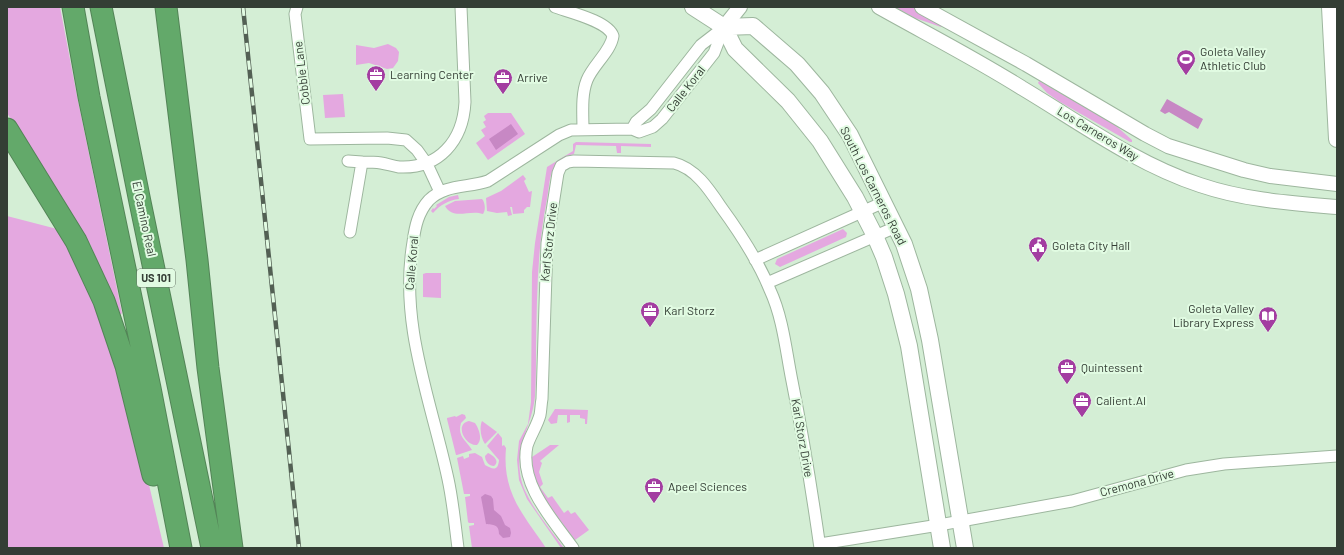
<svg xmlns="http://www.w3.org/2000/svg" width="1344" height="555" viewBox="0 0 1344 555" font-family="Barlow,sans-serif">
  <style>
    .green { fill: #e4a8e0 }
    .water { fill: #c788c4 }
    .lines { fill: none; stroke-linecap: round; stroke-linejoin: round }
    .minor-casing { stroke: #9db69e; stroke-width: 13 }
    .tertiary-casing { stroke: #9db69e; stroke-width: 16 }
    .secondary-casing { stroke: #9db69e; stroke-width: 18 }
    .motorway-casing { stroke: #538457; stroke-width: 23 }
    .minor { stroke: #fff; stroke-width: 11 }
    .tertiary { stroke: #fff; stroke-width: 14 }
    .secondary { stroke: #fff; stroke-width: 16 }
    .motorway { stroke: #63a96a; stroke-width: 21 }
    .rail-casing { stroke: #536054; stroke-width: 4.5 }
    .rail { stroke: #e1fbe2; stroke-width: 3; stroke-dasharray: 9; stroke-linecap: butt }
    .labels { text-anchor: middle; stroke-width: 4; stroke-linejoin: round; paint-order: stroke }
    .shield { fill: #e1fbe2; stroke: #687769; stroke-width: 1 }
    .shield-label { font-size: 11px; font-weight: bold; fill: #343e35 }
    .poi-label { font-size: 12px; fill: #343e35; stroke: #e1fbe2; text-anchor: start }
    .street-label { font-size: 12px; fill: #343e35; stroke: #e1fbe2 }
  </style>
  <rect width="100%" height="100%" fill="#d4eed5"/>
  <!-- green -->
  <path class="green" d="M7,7H60L77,96L122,313L120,316L118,313L109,287L90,244L7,113Z
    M895,7H913L943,24L941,27L915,18Z
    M388,44L396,48L399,52L398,61L393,68L387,69L369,63L356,65V45L374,48Z
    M1039,81L1114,124L1132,140V142H1130L1060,102L1047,93L1038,83Z
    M343,94L345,117L325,118L323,95Z
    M488,113H511L525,134L488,160L476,143L485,136L481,130L486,127L483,122L486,120L484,116Z
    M576,142L651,144V147L621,146V153H617L616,146L576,145L574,154C566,156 559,160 554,167C549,176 549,189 547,199C537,248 537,298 536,347C536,363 536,380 535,396C532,427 514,446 521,479C526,501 550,529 564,548H561L527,499L519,480L517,460L519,441L528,424L531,402L532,272L535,243L547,167L573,151V144Z
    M523,175L526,179L524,181L529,192L532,191L530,207H527L524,210V213L513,214L512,207H510L512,215L508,216L507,212L497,213L487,211L486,198L501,191Z
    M458,195L459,199C449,200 440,205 433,213L431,211L433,208L434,209L437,206L436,205L449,197Z
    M482,199C485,202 486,210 483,214C469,209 454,221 445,206L455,201Z
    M7,216L61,230L92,287L122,371L164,548H7Z
    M843,229L847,233L846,237L780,267L775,264L777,259Z
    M426,273H441V298L423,297V274Z
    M555,409L588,410L587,424H585V419L580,418V415H570V422L567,423V415H558L557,423L551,424L548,420Z
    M462,414L465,415L466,418L461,423C457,437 466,440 472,450L457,455H456L447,419V418L455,416L456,417Z
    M469,421L475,423C479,429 483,439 477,445C465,446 454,424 469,421Z
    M482,421L497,432L485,444C481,438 479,428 482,421Z
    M498,433L502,438V446L504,445L506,448C502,493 523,514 546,548H472L469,526L474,525V523H469L468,522L465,497L470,496V494H464L457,458L463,456L464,459L469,457V454L475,453L482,457L485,465C491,468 498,473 499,460L487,446Z
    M550,445H559L540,461L542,463L539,472L543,484L540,487L548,498L552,496L564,513L568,510L571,514L575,512L589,530L575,540C557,515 532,490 532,457Z
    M488,453C494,456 500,461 494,466C489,466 485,461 485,456Z"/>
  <!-- water -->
  <path class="water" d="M1167,99L1203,119L1198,129L1169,112L1165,114L1160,111Z
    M511,124L518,134L496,150L489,139Z
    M485,494L491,496L493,499L494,510L501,516L505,525L510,528L511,533L510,537L503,538L499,534C499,524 493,525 486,524L481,497Z"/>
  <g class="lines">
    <!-- minor casing -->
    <g class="minor-casing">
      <path id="minor" d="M297,7L295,14L310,139L387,138L406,140L417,150L427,164L440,192
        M555,7C569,12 608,21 613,36C611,51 593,65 587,80C581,95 583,114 583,130
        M632,129L636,122L651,109L701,45L723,28
        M348,161L362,162
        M350,232L362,162C368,162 375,162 381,163C387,164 393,166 399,167C439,169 463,141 465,102L461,7
        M755,260L884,202
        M767,283L896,227
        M820,544L939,525L1072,501L1186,470L1224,464L1337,456
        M458,548C455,525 453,502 448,479C431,400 399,324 413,242C415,227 418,212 429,200C445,184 468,188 488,181L559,135L571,130L632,129L639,132L653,127L662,119L714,53L724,27
        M573,548C553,520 519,484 527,446C530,436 537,426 540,415C541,410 541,404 542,399L547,243L558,173L561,166L568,162L574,161L674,163C695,168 709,189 721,207C740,233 758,260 770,290C783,318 786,351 792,381C803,436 812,492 820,548"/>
    </g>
    <!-- tertiary casing -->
    <g class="tertiary-casing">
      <path id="tertiary" d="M879,7C927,34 976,59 1022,88C1079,122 1136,164 1200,185C1244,200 1290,203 1337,207
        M922,7L1026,64L1145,134L1168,146L1244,170L1270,176L1337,184
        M724,27L740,7"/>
    </g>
    <!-- secondary casing -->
    <g class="secondary-casing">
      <path id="secondary" d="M693,7L724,27L735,49L788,101L820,141L855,197L875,236L884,257L896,294L909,346L942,548
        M1330,7L1337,139
        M724,27L753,26L797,64L822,93L850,135L904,244L919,289L930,340L965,548"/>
    </g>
    <!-- motorway casing -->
    <g class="motorway-casing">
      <path id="motorway" d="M73,7L89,97L150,388L181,548
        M101,7L140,202L212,548
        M166,7L197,260L208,368L232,548
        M7,129L76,241L104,301L126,366L153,475"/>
    </g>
    <!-- minor -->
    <use href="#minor" class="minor"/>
    <!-- tertiary -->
    <use href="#tertiary" class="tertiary"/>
    <!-- secondary -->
    <use href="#secondary" class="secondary"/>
    <!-- motorway -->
    <use href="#motorway" class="motorway"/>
    <!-- rail casing -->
    <g class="rail-casing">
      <path id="rail" d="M243,7L299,548"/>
    </g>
    <!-- rail -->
    <use href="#rail" class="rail"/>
  </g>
  <!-- icons -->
  <defs>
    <g id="stadium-pin" transform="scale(1)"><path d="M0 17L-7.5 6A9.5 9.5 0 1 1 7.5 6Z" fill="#a33da1" stroke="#e1fbe2"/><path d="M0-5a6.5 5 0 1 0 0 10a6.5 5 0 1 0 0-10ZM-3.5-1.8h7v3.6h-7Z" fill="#fff"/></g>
    <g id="office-pin" transform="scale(1)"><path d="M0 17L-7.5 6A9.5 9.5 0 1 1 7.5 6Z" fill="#a33da1" stroke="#e1fbe2"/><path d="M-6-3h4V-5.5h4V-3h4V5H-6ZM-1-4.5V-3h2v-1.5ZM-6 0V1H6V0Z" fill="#fff"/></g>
    <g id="civic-pin" transform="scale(1)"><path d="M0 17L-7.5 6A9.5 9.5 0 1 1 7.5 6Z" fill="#a33da1" stroke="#e1fbe2"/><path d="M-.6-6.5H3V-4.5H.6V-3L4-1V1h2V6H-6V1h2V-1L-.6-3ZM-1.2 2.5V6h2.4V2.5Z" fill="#fff"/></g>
    <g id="library-pin" transform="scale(1)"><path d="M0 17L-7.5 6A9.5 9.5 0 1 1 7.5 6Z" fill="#a33da1" stroke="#e1fbe2"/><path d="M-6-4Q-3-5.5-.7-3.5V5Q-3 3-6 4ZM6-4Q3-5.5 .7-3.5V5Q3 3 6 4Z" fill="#fff"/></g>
  </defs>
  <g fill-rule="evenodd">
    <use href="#stadium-pin" x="1186" y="59"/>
    <use href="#office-pin" x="376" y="75"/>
    <use href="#office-pin" x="503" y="78"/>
    <use href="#civic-pin" x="1038" y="246"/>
    <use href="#office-pin" x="650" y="311"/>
    <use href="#library-pin" x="1268" y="316"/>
    <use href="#office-pin" x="1067" y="368"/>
    <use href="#office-pin" x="1082" y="401"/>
    <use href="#office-pin" x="654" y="487"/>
  </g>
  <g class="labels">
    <!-- shield labels -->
    <rect class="shield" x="137" y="269" width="38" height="18" rx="3"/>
    <g class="shield-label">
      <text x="156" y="282">US 101</text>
    </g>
    <!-- poi labels -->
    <g class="poi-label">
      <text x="1200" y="56">Goleta Valley<tspan x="1200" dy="14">Athletic Club</tspan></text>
      <text x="390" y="79">Learning Center</text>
      <text x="517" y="82">Arrive</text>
      <text x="1052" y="250">Goleta City Hall</text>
      <text x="1254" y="313" text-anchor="end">Goleta Valley<tspan x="1254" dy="14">Library Express</tspan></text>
      <text x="664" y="315">Karl Storz</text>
      <text x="1081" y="372">Quintessent</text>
      <text x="1096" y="405">Calient.AI</text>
      <text x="668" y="491">Apeel Sciences</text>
    </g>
    <!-- street labels -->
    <g class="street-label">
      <text transform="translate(302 73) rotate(-97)" y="4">Cobble Lane</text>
      <text transform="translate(686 89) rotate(-52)" y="4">Calle Koral</text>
      <text transform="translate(1098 134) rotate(31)" y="4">Los Carneros Way</text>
      <text transform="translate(873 186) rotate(63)" y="4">South Los Carneros Road</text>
      <text transform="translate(144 219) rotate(78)" y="4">El Camino Real</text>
      <text transform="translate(549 242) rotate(-84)" y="4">Karl Storz Drive</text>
      <text transform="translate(412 263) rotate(-85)" y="4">Calle Koral</text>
      <text transform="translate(802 438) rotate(80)" y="4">Karl Storz Drive</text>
      <text transform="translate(1137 483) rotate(-15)" y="4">Cremona Drive</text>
    </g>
  </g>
  <!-- border -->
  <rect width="1344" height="555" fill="none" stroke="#343e35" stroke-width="16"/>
</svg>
